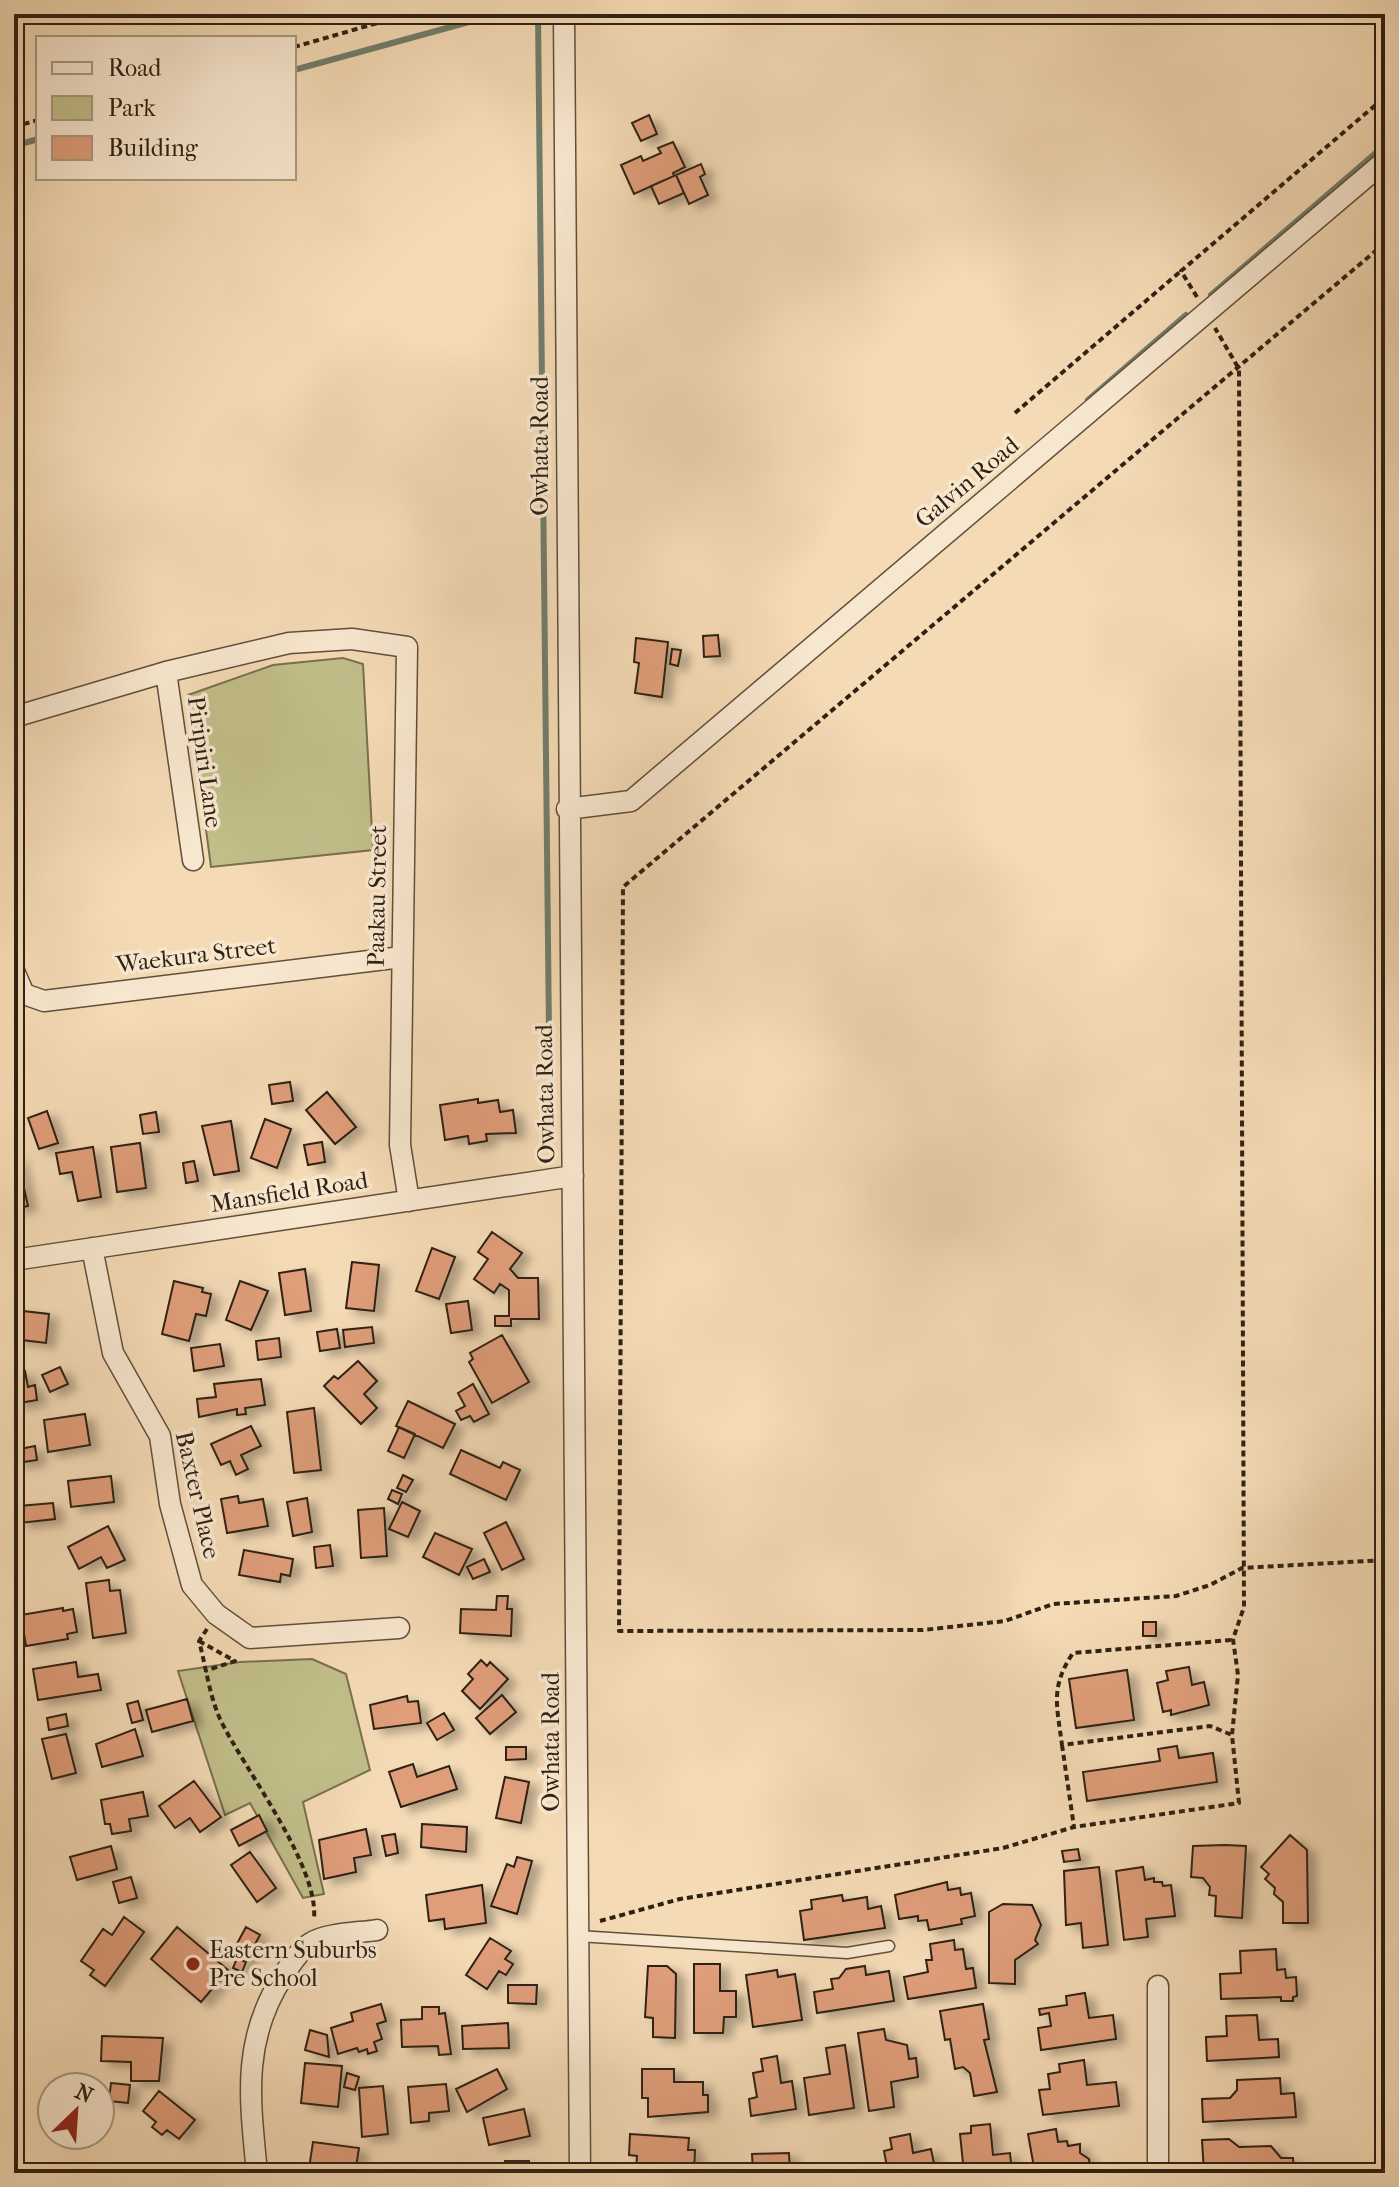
<svg xmlns="http://www.w3.org/2000/svg" width="1399" height="2187" viewBox="0 0 1399 2187" font-family="'IM FELL French Canon',serif">
  <style>
    .green { fill: #c1be8a; stroke: #78704e; stroke-width: 2 }
    .lines { fill: none; stroke-linecap: round; stroke-linejoin: round }
    .stream { stroke: #717d6b; stroke-width: 6 }
    .building { fill: #df9d7a; stroke: #2f2112; stroke-width: 2; filter: url(#shadow) }
    .lane-casing { stroke: #604f3b; stroke-width: 13 }
    .street-casing { stroke: #604f3b; stroke-width: 23 }
    .path { stroke: #2f2112; stroke-width: 4; stroke-dasharray: 6 4; stroke-linecap: butt }
    .lane { stroke: #f8e7cf; stroke-width: 10 }
    .street { stroke: #f8e7cf; stroke-width: 20 }
    .poi-dot { fill: #8f2418; stroke: #f8e7cf; stroke-width: 3 }
    .labels { text-anchor: middle; stroke-width: 7; stroke-linejoin: round; paint-order: stroke }
    .street-label { font-size: 24px; fill: #2f2112; stroke: #f8e7cf }
    .poi-label { font-size: 24px; fill: #2f2112; stroke: #f8e7cf; text-anchor: start }
  </style>
  <defs>
    <filter id="shadow"><feDropShadow dx="9" dy="5" stdDeviation="4" flood-color="#0004"/></filter>
  </defs>
  <rect width="100%" height="100%" fill="#f4dab5"/>
  <filter id="stains"><feTurbulence type="fractalNoise" baseFrequency=".0025" numOctaves="4"/><feColorMatrix values="0 0 0 0 .2 0 0 0 0 .09 0 0 0 0 .02 0 0 0 .5 -.17"/></filter>
  <radialGradient id="worn" r=".72"><stop offset=".6" stop-color="#630" stop-opacity="0"/><stop offset="1" stop-color="#630" stop-opacity=".3"/></radialGradient>
  <!-- green -->
  <path class="green" d="M343,658L363,664L373,850L211,867L188,695L273,665Z
    M312,1659L346,1674L370,1770L303,1802L324,1894L303,1898L250,1803L225,1815L178,1671L240,1662Z"/>
  <g class="lines">
    <!-- stream -->
    <path class="stream" d="M538,14L549,1034
      M294,70L498,14
      M14,146L38,139
      M1211,295L1385,145
      M1088,400L1186,315"/>
  </g>
  <!-- building -->
  <path class="building" d="M649,115L657,134L641,141L632,123Z
    M673,142L685,167L673,173L674,176L634,194L621,165L641,156L643,161L661,153L658,148Z
    M701,164L705,174L700,177L708,195L689,204L676,175Z
    M676,175L684,193L659,204L651,186Z
    M718,635L720,656L704,657L703,636Z
    M636,638L668,642L662,697L635,693L639,663L634,662Z
    M672,649L681,650L678,666L670,664Z
    M290,1082L293,1101L272,1104L269,1085Z
    M327,1092L356,1127L335,1144L306,1110Z
    M478,1099V1103L498,1100L500,1112L513,1110L516,1133L486,1134L487,1141L469,1144L468,1136L445,1140L440,1105Z
    M47,1111L58,1143L39,1149L28,1118Z
    M156,1112L159,1132L143,1134L140,1115Z
    M265,1119L291,1129L277,1168L251,1158Z
    M231,1121L239,1171L214,1175L202,1126Z
    M322,1142L325,1162L308,1165L304,1145Z
    M140,1143L146,1188L117,1192L111,1147Z
    M93,1147L101,1197L78,1201L72,1172L60,1174L56,1153Z
    M17,1156L28,1206L14,1209V1157Z
    M194,1161L198,1181L186,1183L183,1163Z
    M492,1232L522,1253L510,1269L518,1278H538L539,1319H511V1326H495V1316H509V1290L500,1284L494,1293L474,1279L488,1259L478,1252Z
    M432,1248L455,1257L439,1299L416,1291Z
    M352,1262L379,1265L374,1311L346,1308Z
    M305,1269L311,1311L285,1315L279,1273Z
    M174,1281L203,1288L202,1292L211,1294L206,1316L196,1314L189,1341L162,1334Z
    M240,1281L268,1291L251,1330L226,1320Z
    M468,1301L472,1330L451,1333L446,1304Z
    M14,1310L49,1314L46,1343L14,1339Z
    M372,1327L374,1343L345,1347L343,1330Z
    M337,1329L340,1348L320,1351L317,1332Z
    M502,1335L529,1382L492,1403L469,1362L473,1359L470,1353Z
    M279,1338L281,1357L258,1360L256,1341Z
    M220,1344L224,1366L194,1371L191,1348Z
    M358,1361L377,1381L364,1394L377,1408L361,1424L324,1386L334,1376L338,1379Z
    M60,1367L68,1384L50,1392L42,1375Z
    M25,1371L28,1387L35,1385L37,1400L14,1404V1373Z
    M261,1379L265,1405L245,1408L246,1414L237,1415V1409L199,1417L197,1399L216,1397L214,1384Z
    M473,1384L489,1414L474,1422L470,1416L461,1420L456,1411L465,1406L458,1393Z
    M408,1401L455,1424L443,1448L396,1426Z
    M314,1408L321,1470L294,1473L287,1412Z
    M85,1414L90,1445L48,1452L44,1420Z
    M251,1426L261,1446L241,1455L248,1469L236,1475L230,1461L221,1465L211,1444Z
    M399,1427L415,1434L404,1458L388,1451Z
    M35,1446L37,1460L17,1463L15,1450Z
    M461,1450L500,1468L503,1462L520,1470L506,1500L450,1474Z
    M403,1475L413,1480L406,1492L397,1488Z
    M111,1476L114,1502L71,1507L68,1481Z
    M392,1490L402,1494L398,1504L388,1499Z
    M238,1496L239,1503L263,1499L268,1526L227,1533L221,1499Z
    M307,1498L312,1532L293,1536L287,1502Z
    M402,1502L420,1511L408,1537L389,1529Z
    M53,1503L55,1519L20,1523L19,1506Z
    M384,1508L387,1556L361,1558L358,1510Z
    M506,1522L524,1559L502,1570L484,1533Z
    M108,1526L125,1560L107,1568L101,1557L79,1569L68,1547Z
    M435,1533L472,1549L459,1575L423,1557Z
    M330,1545L333,1566L316,1568L314,1547Z
    M244,1550L293,1559L290,1576L281,1574L280,1582L239,1575Z
    M484,1559L490,1572L473,1579L467,1567Z
    M109,1580L110,1591L120,1590L126,1633L93,1638L86,1583Z
    M497,1596H508L507,1609H512L511,1636L460,1633L461,1609L496,1610Z
    M63,1608V1611L73,1609L77,1632L67,1634L68,1639L26,1646L21,1615Z
    M1143,1622H1156V1636H1143Z
    M481,1660L487,1666L490,1662L508,1679L480,1709L462,1691L473,1679L468,1674Z
    M76,1662L78,1677L98,1674L101,1690L38,1700L33,1669Z
    M1189,1667L1192,1685L1204,1682L1209,1705L1171,1715V1710L1163,1712L1157,1683L1168,1680L1166,1671Z
    M1127,1670L1134,1720L1076,1728L1069,1679Z
    M502,1695L516,1712L490,1734L476,1718Z
    M407,1696L408,1702L418,1701L421,1723L374,1729L370,1705Z
    M187,1699L193,1721L152,1732L146,1710Z
    M138,1701L143,1720L132,1723L127,1704Z
    M444,1713L454,1730L437,1740L427,1723Z
    M66,1714L68,1726L49,1730L47,1718Z
    M135,1729L143,1756L102,1767L96,1744Z
    M66,1734L76,1773L52,1779L42,1739Z
    M1177,1746L1179,1758L1213,1753L1217,1782L1087,1801L1083,1772L1160,1761L1158,1749Z
    M506,1747H526V1759L506,1760Z
    M413,1764L417,1777L449,1766L457,1789L401,1807L389,1772Z
    M505,1777L529,1782L521,1823L496,1818Z
    M194,1781L221,1817L200,1832L190,1818L175,1828L159,1806Z
    M143,1792L148,1816L129,1819L131,1831L112,1834L110,1824H105L101,1800Z
    M259,1815L267,1831L239,1846L231,1830Z
    M422,1824L467,1827L466,1852L421,1847Z
    M366,1829L371,1855L354,1858L356,1872L324,1879L319,1840Z
    M395,1834L398,1853L386,1856L382,1836Z
    M1290,1835L1307,1850L1308,1923H1283V1902L1274,1894L1275,1888L1265,1879L1269,1874L1261,1867Z
    M1225,1845L1246,1846L1242,1918L1215,1916L1216,1896L1209,1895L1210,1887L1203,1878L1191,1877L1193,1846Z
    M111,1846L117,1869L77,1880L70,1857Z
    M1078,1849L1080,1860L1064,1862L1062,1851Z
    M250,1852L276,1888L257,1902L231,1865Z
    M517,1857L532,1861L517,1914L491,1906L507,1864L514,1867Z
    M1099,1867L1108,1945L1083,1948L1081,1923L1066,1925L1064,1871Z
    M1143,1867L1145,1880L1154,1878V1882H1162L1163,1886L1171,1885L1175,1916L1146,1919L1148,1937L1124,1940L1116,1871Z
    M131,1877L137,1898L119,1903L113,1882Z
    M947,1882L948,1890L960,1888L961,1895L971,1893L975,1916L961,1919L962,1924L929,1930L927,1920L918,1921V1916L899,1919L895,1895Z
    M482,1885L486,1923L445,1929L444,1919L429,1921L426,1895Z
    M842,1895L843,1901L867,1897L868,1909L881,1906L885,1928L804,1940L800,1911L812,1909L811,1900Z
    M1003,1904L1032,1905L1041,1925L1035,1940L1038,1944L1015,1960V1984L989,1983V1912Z
    M124,1917L144,1932L105,1986L90,1975L94,1970L81,1961L103,1929L112,1935Z
    M177,1927L228,1970L201,2002L151,1959Z
    M246,1927L260,1935L247,1959L233,1951Z
    M490,1938L511,1951L505,1959L513,1964L506,1975L499,1971L487,1989L466,1975Z
    M954,1940L955,1950L963,1949L966,1969L973,1968L976,1988L908,1999L904,1977L928,1972L926,1960H932L930,1944Z
    M1276,1949L1277,1970L1285,1969L1286,1978L1296,1977L1297,1996L1293,1997V2001H1281V1997L1221,1999L1220,1974L1241,1973L1240,1951Z
    M237,1958L246,1962L242,1972L233,1968Z
    M694,1964H720V1991H736V2017H724L723,2033H694Z
    M648,1966H667L676,1974L675,2038L653,2037V2018L645,2017Z
    M865,1966L866,1975L889,1971L894,2001L817,2013L814,1992L833,1989L831,1979L839,1978L846,1969Z
    M777,1970L778,1977L795,1974L802,2020L753,2027L746,1975Z
    M508,1985H537L536,2004L508,2003Z
    M1085,1993L1089,2018L1113,2015L1116,2039L1041,2050L1038,2028L1051,2026L1049,2013L1040,2015L1039,2009L1067,2005L1066,1996Z
    M381,2004L386,2021L377,2024L382,2039L374,2042L377,2051L368,2054L367,2049L359,2052L357,2048L338,2054L331,2028L353,2021L351,2013Z
    M983,2004L989,2039L984,2040L997,2092L974,2096L970,2073L963,2067L955,2069L950,2039L945,2040L940,2011Z
    M422,2007H439V2014L445,2013L451,2054L439,2055L438,2046L402,2047L401,2020L422,2019Z
    M1257,2015L1259,2040L1278,2039L1279,2057L1207,2061L1206,2037L1227,2036L1226,2016Z
    M508,2023L509,2048L463,2049L462,2026Z
    M884,2029L886,2040L907,2045L909,2059L916,2058L918,2077L891,2082L894,2107L869,2111L858,2033Z
    M310,2030L327,2035L329,2057L305,2050Z
    M102,2036L163,2038L159,2081H131V2062L101,2061Z
    M845,2045L854,2108L809,2115L804,2078L830,2074L826,2048Z
    M777,2056L781,2083L792,2081L796,2109L751,2116L749,2099L757,2097L753,2073L763,2071L761,2059Z
    M1084,2060L1087,2085L1116,2082L1119,2106L1043,2115L1039,2090L1050,2089L1048,2074L1060,2072L1059,2064Z
    M305,2063L342,2066L338,2107L301,2103Z
    M497,2069L507,2089L467,2112L456,2089Z
    M642,2069H674V2082H703V2095H708V2112L648,2117V2098H642Z
    M347,2073L359,2077L355,2090L344,2087Z
    M1280,2078L1281,2094L1294,2093L1296,2117L1203,2122L1202,2099L1230,2098L1237,2090V2080Z
    M111,2083L130,2085L128,2103L109,2101Z
    M446,2084L449,2111L429,2113V2121L411,2123L408,2087Z
    M383,2086L388,2134L362,2137L359,2088Z
    M159,2091L195,2120L179,2139L167,2130L162,2135L152,2127L156,2122L143,2111Z
    M524,2109L530,2136L489,2145L483,2118Z
    M990,2124L993,2155L1010,2153L1012,2173H964L960,2134L971,2133V2126Z
    M1056,2129L1058,2142L1067,2141L1068,2146L1080,2144V2153L1089,2159L1090,2167L1086,2173H1035L1028,2134Z
    M630,2134L689,2138L688,2150H695L694,2173H636L637,2156L629,2155Z
    M910,2134L913,2153L931,2149L936,2173H906L905,2169L888,2172L884,2151L892,2149L890,2138Z
    M1229,2139L1239,2147L1271,2146L1281,2158H1293L1294,2173H1204L1202,2140Z
    M313,2142L359,2148L355,2173L309,2168Z
    M789,2153L790,2173H753L752,2154Z
    M505,2161H529V2173H505Z
    M200,2164L201,2173H160V2172Z
    M836,2165L838,2173H813L812,2168Z"/>
  <g class="lines">
    <!-- lane casing -->
    <g class="lane-casing">
      <path id="lane" d="M578,1936L847,1953L889,1946"/>
    </g>
    <!-- street casing -->
    <g class="street-casing">
      <path id="street" d="M564,14L580,2173
        M166,672L193,860
        M14,717L166,672L289,643L352,639L407,647L400,1145L409,1201
        M567,809L631,801L1385,161
        M14,971L24,994L44,1001L402,957
        M92,1248L113,1353L160,1436L170,1504L192,1585L216,1614L250,1638L399,1628
        M14,1260L573,1176
        M1158,1986V2173
        M257,2173C250,2100 241,2041 283,1976C290,1965 299,1950 311,1943C326,1933 359,1933 377,1930"/>
    </g>
    <!-- path -->
    <path class="path" d="M294,47L409,14
      M14,127L38,120
      M1385,243L623,887L619,1631L923,1630L1005,1621L1053,1604L1176,1596L1210,1585L1242,1568L1385,1560
      M1197,297L1181,271L1385,97
      M1015,413L1181,271
      M207,1629L199,1641C206,1667 209,1694 220,1719C244,1769 319,1865 314,1919
      M1231,1640L1073,1653C1050,1687 1057,1706 1062,1745L1210,1726L1232,1735
      M199,1641L235,1661L205,1671
      M1062,1745L1074,1827
      M600,1921L680,1899L1003,1848L1074,1827L1239,1803L1232,1735L1238,1675L1233,1639L1244,1607L1239,369L1215,328"/>
    <!-- lane -->
    <use href="#lane" class="lane"/>
    <!-- street -->
    <use href="#street" class="street"/>
  </g>
  <!-- markers -->
  <circle class="poi-dot" cx="193" cy="1964" r="8"/>
  <g class="labels">
    <!-- street labels -->
    <g class="street-label">
      <text transform="translate(540 446) rotate(-90)" y="8">Owhata Road</text>
      <text transform="translate(967 482) rotate(-40)" y="8">Galvin Road</text>
      <text transform="translate(205 762) rotate(82)" y="8">Piripiri Lane</text>
      <text transform="translate(377 896) rotate(-89)" y="8">Paakau Street</text>
      <text transform="translate(196 955) rotate(-7)" y="8">Waekura Street</text>
      <text transform="translate(545 1094) rotate(-91)" y="8">Owhata Road</text>
      <text transform="translate(289 1192) rotate(-9)" y="8">Mansfield Road</text>
      <text transform="translate(198 1495) rotate(77)" y="8">Baxter Place</text>
      <text transform="translate(551 1742) rotate(-90)" y="8">Owhata Road</text>
    </g>
    <!-- poi labels -->
    <g class="poi-label">
      <text x="209" y="1958">Eastern Suburbs<tspan x="209" dy="28">Pre School</tspan></text>
    </g>
  </g>
  <!-- margin -->
  <rect width="1399" height="2187" fill="none" stroke="#f4dab5" stroke-width="48"/>
  <rect x="16" y="16" width="1367" height="2155" fill="none" stroke="#2f2112" stroke-width="4"/>
  <rect x="24" y="24" width="1351" height="2139" fill="none" stroke="#2f2112" stroke-width="2"/>
  <!-- legend -->
  <rect x="36" y="36" width="260" height="144" fill="#f8e7cf" stroke="#a89883" stroke-width="2"/>
  <rect x="52" y="62" width="40" height="12" fill="#f8e7cf" stroke="#a89883" stroke-width="2"/>
  <text x="108" y="76" font-size="24" fill="#2f2112">Road</text>
  <rect x="52" y="96" width="40" height="24" fill="#c1be8a" stroke="#a89883" stroke-width="2"/>
  <text x="108" y="116" font-size="24" fill="#2f2112">Park</text>
  <rect x="52" y="136" width="40" height="24" fill="#df9d7a" stroke="#a89883" stroke-width="2"/>
  <text x="108" y="156" font-size="24" fill="#2f2112">Building</text>
  <!-- north arrow -->
  <g transform="translate(76 2111) rotate(25)"><circle r="38" fill="#f8e7cf" stroke="#a89883" stroke-width="2"/>
  <path d="M0-6L14 30L0 20L-14 30Z" fill="#8f2418"/>
  <text y="-12" font-size="22" font-weight="bold" text-anchor="middle" fill="#2f2112">N</text>
  </g>
  <rect width="100%" height="100%" filter="url(#stains)"/>
  <rect width="100%" height="100%" fill="url(#worn)"/>
</svg>
